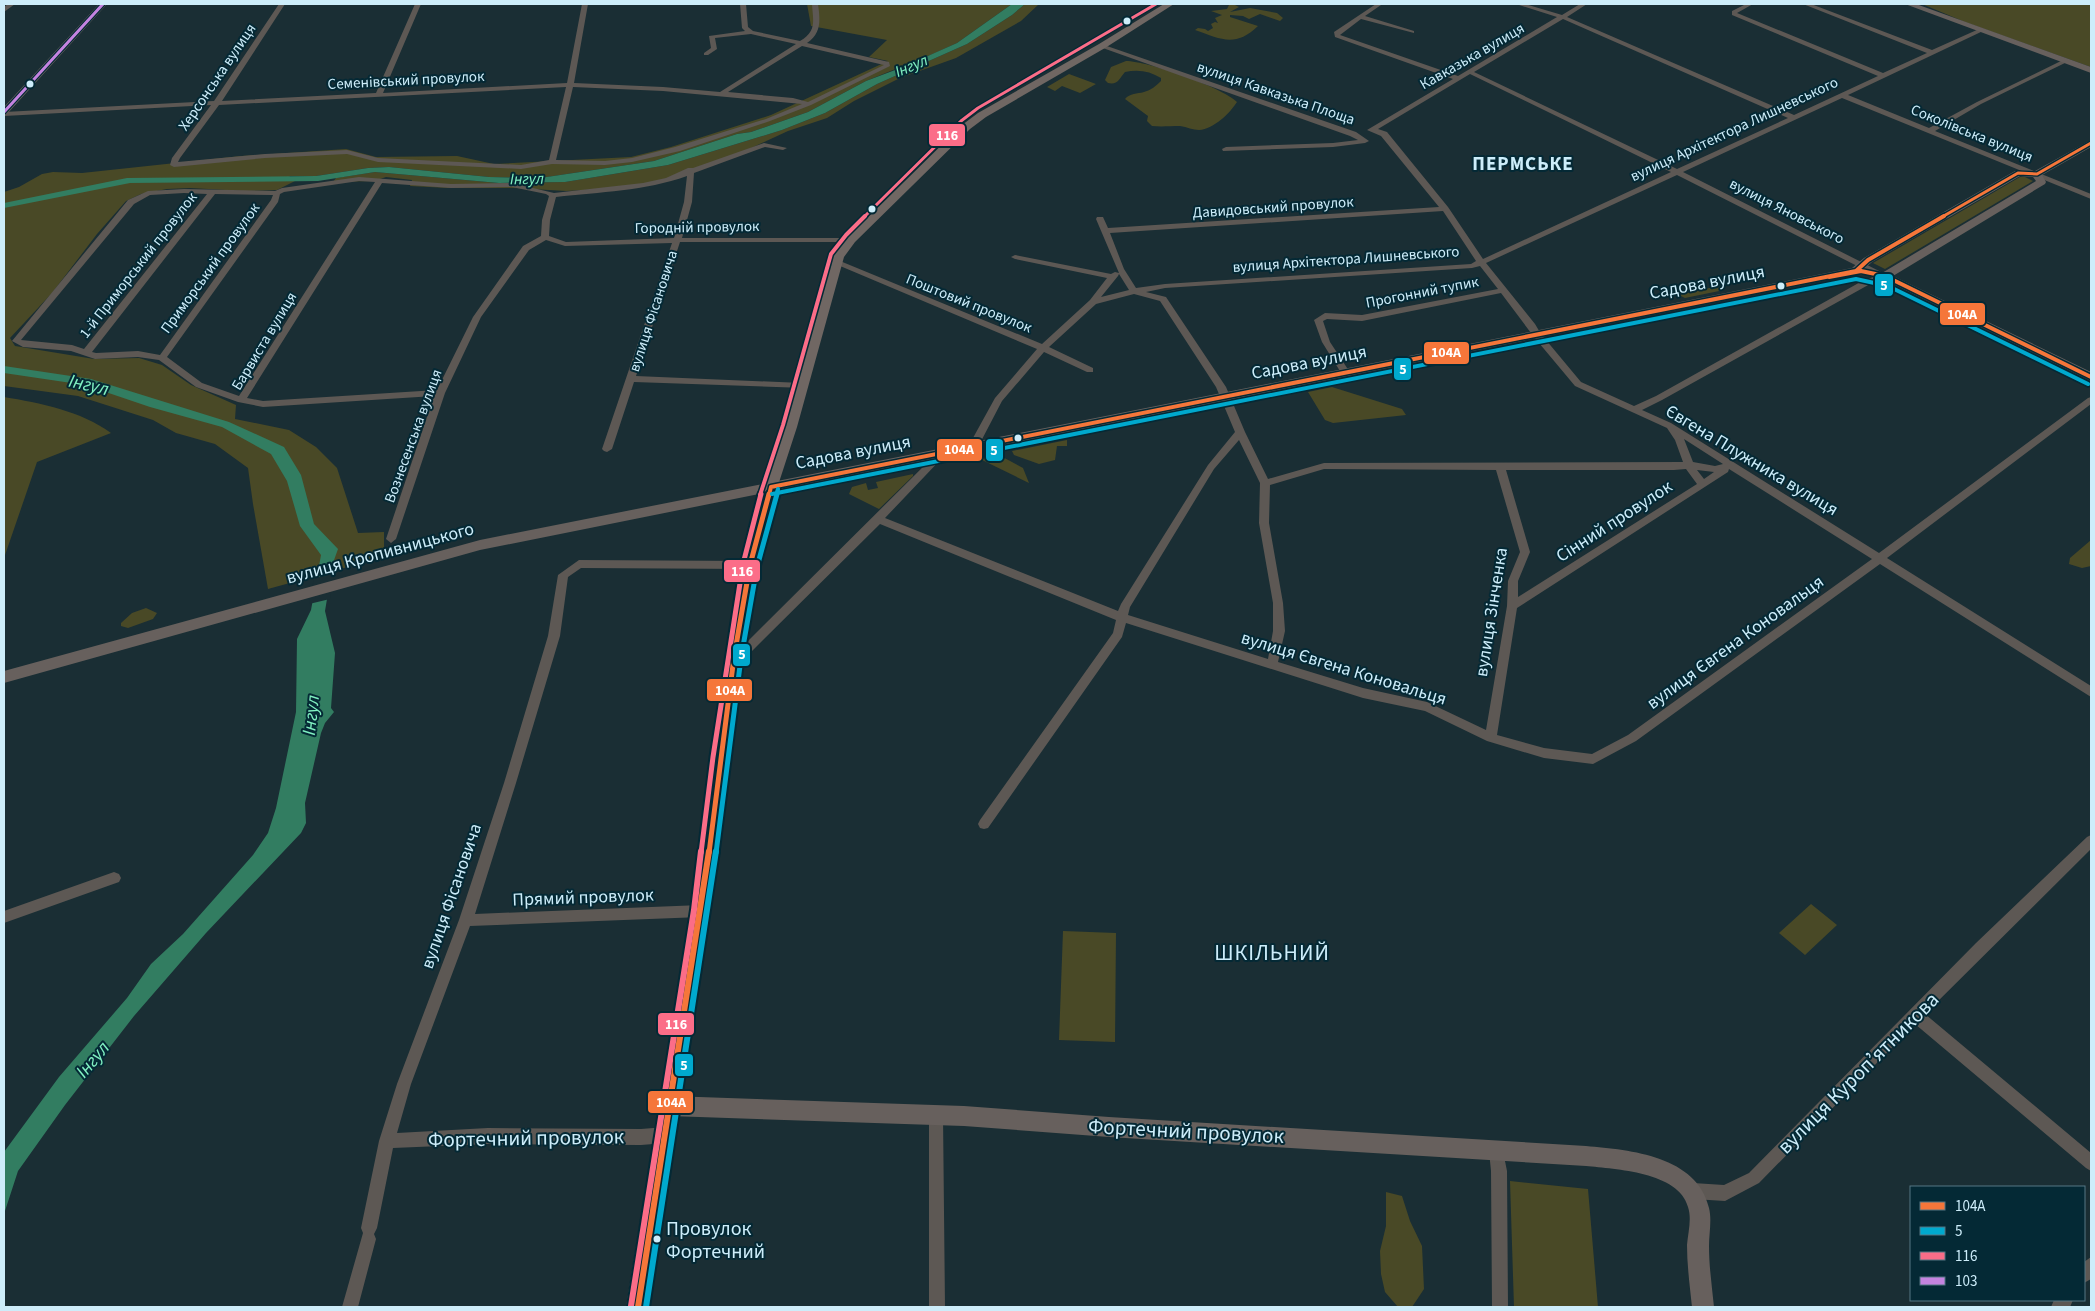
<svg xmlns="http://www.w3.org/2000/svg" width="2095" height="1311" viewBox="0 0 2095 1311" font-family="'Source Sans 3',sans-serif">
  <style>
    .green { fill: #494926 }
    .water { fill: #327d61 }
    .pier { fill: #1a2e34 }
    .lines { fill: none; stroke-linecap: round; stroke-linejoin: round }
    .street { fill: #5d5854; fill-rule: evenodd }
    .secondary { fill: #67605d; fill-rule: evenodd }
    .primary { fill: #706763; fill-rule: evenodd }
    .bus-1-far3-casing { stroke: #042935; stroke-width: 5.5 }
    .bus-1-far2-casing { stroke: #042935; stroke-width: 7 }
    .bus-1-far1-casing { stroke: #042935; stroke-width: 9 }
    .bus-1-casing { stroke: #042935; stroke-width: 10 }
    .bus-2-far2-casing { stroke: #042935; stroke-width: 7 }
    .bus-2-far1-casing { stroke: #042935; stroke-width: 9 }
    .bus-2-casing { stroke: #042935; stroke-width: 10 }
    .bus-3-far3-casing { stroke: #042935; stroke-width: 5.5 }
    .bus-3-far2-casing { stroke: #042935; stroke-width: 7 }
    .bus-3-far1-casing { stroke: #042935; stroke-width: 9 }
    .bus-3-casing { stroke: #042935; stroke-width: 10 }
    .bus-4-casing { stroke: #042935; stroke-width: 5.5 }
    .bus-1-far3 { stroke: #f5763a; stroke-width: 3 }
    .bus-1-far2 { stroke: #f5763a; stroke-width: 4 }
    .bus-1-far1 { stroke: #f5763a; stroke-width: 5 }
    .bus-1 { stroke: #f5763a; stroke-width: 6 }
    .bus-2-far2 { stroke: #00a9ce; stroke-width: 4 }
    .bus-2-far1 { stroke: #00a9ce; stroke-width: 5 }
    .bus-2 { stroke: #00a9ce; stroke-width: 6 }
    .bus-3-far3 { stroke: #fb6d88; stroke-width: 3 }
    .bus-3-far2 { stroke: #fb6d88; stroke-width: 4 }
    .bus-3-far1 { stroke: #fb6d88; stroke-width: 5 }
    .bus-3 { stroke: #fb6d88; stroke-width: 6 }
    .bus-4 { stroke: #c483df; stroke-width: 3 }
    .bus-dot { fill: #cdedfa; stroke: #042935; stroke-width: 2 }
    .labels { text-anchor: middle; stroke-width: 4; stroke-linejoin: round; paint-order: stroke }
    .far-street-label { font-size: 15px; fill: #cdedfa; stroke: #042935 }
    .far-water-label { font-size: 16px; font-style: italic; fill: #81f1c2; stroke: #042935 }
    .street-label { font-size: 18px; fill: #cdedfa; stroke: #042935 }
    .far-district-label { font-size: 19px; font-weight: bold; letter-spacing: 1px; fill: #cdedfa; stroke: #042935 }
    .water-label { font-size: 19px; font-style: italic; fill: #81f1c2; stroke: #042935 }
    .near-bus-label { font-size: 20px; fill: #cdedfa; stroke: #042935; text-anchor: start }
    .near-street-label { font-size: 21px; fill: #cdedfa; stroke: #042935 }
    .near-neighbourhood-label { font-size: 22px; letter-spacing: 1px; fill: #cdedfa; stroke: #042935 }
    .line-badge { stroke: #042935; stroke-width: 2 }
    .badge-label { font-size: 14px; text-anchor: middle; font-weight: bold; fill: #fff }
  </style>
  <rect width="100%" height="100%" fill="#1a2e34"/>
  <!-- green -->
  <path class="green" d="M807,4H1012L957,43L935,53L866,81L808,112L751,132L737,134L654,161L540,178L489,177L389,167L368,168L316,176H289L295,181L277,190L244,191L190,188L167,189L141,194L126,201L97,234L52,293L10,338L15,346L94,359L139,358L162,365L191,385L236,405L235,419L289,430L316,447L337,468L358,533L384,532V557L268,589L253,504L248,468L215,444L176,433L153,420L78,396L4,386V192L19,187L42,174L53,172L82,173L241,156L346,149L376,157L457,156L494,164L631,157L671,147L771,115L888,61L869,57L887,40L811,26Z
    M1025,4H1039L1021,21L956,58L900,78L854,101L827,118L788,131L747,150L664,180L620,188L566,191L514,188H448L410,186L412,180L386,177L374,181L333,182L336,178L375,172L499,183L565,182L668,165L782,130L825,113L877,84L967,44L1012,15Z
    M1922,4H2091V67L1965,22Z
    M1229,5H1235L1239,7L1230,12L1250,8L1277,13L1283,18L1280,21L1260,14L1249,19L1243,16L1230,15V17L1258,26C1235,48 1221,39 1195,30L1198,28L1205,29L1208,31L1213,28L1211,24L1215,22L1218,23L1215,18L1222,15L1211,11L1227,9Z
    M1126,61C1147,61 1222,87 1237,102C1230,113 1214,129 1199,130C1193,130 1187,127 1180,126C1170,126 1161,127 1152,126L1147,121L1148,116L1125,99C1130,93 1137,94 1144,92C1151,90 1156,86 1161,81V78C1150,71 1138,69 1125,72C1119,79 1118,85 1108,83L1105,80L1111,67Z
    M1069,74L1096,84L1080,93L1062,86L1055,91L1047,87Z
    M2020,177H2025L2033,181L1885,269L1873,263Z
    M1718,286L1723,287L1724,290L1685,298L1679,295Z
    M1332,387L1402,409L1406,415L1333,423L1325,420L1308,392Z
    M4,397C40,403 81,411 111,433L37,462L4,558Z
    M1067,440V446H1057L1055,460L1039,464L1014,455L1012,451Z
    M997,454L1023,468L1029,483L978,458Z
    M913,474V476L879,509L849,494L852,487L866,483L868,490L878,488L876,482Z
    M2091,540V566L2082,568L2069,564L2070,558Z
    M146,608L157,613L153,619L128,628L121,626V623L132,613Z
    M1811,904L1837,925L1805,955L1779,933Z
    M1063,931L1116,933L1115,1042L1059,1040Z
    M1510,1181L1588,1189L1598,1307H1514Z
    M1386,1192L1402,1196L1410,1221L1422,1246L1424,1289L1412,1307H1398L1385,1292L1381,1274L1380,1251L1386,1226Z"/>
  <!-- water -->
  <path class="water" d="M1012,4H1025L1012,15L967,44L877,84L825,113L782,130L668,165L565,182L499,183L375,172L318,181L130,183L4,208V203L127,178L316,176L368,168L389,167L489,177L540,178L654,161L737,134L751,132L808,112L866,81L903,67L957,43Z
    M4,366L91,379L229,422L284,447L301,475L314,524L338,549L333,563L325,611L335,653L331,708L334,712L325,723L321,733L305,803L306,823L301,833L206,933L134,1016L65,1105L18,1171L4,1214V1152L59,1077L127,998L151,964L183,934L253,855L268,833L276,808L296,712L297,639L311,610L321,555L300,526L287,481L271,454L222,427L150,407L85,385L4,373Z"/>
  <!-- pier -->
  <path class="pier" d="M334,573L330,599L309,604L314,578Z"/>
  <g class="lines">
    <!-- street -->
    <path class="street" d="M8,4H15L4,12V7Z
      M279,4H285L222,101L376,93L415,4H421L383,93L567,83L582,4H588L574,83L663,87L720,92L796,44L751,34L715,38L717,49L708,55H704V53L711,48L709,36L745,31L742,28L740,4H746L748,27L753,31L800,41C817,31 813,21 812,4H818C820,19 822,33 807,43L889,62L890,66L811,105L770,121L680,151L632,162L605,165L552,164L521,169L378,162L347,154L265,158L174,167L170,165L172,158L211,105L4,116V112L214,101ZM802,46L884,65L808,102L793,98L728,92ZM566,87L549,160L521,165L378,158L347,150L265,154L178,162L180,158L219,105ZM573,87L663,91L802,104L766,119L675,147L632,158L605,161L556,160Z
      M1376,4L1381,5L1365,16L1414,31V33L1361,19L1340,35L1458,76L1557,17L1516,4H1525L1562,15L1580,4H1587L1567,17L1794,115L1878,76L1732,15V11L1746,4H1753L1737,13L1883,73L1927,53L1803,4H1811L1932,50L1979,29H1983V31L1848,95L1929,128L1977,102L2063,60H2067V62L1981,104L1935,131L2091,194V199L1842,98L1683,172L1889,276L1870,284L1662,400L1642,410L1671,423L1879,553L2088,398L2091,397V404L1887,558L2091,686V697L1880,564L1636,741L1593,764L1544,758L1487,741L1425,711L1363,698L1126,623L1122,637L988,828L984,829L980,828L978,824L980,820L1113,633L1116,620L880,524L751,652L738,660H730L728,657L730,654L743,646L938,452H944L946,454L944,456L885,518L1118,611L1121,604L1208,465L1235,432L1216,387L1160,301L1134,294L1096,304L1049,347L1093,368V372H1087L1044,352L1002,401L978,447L973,450L968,447L995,398L1037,349L833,263L840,261L1042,344L1090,300L1107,278L1015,259L1011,257L1015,255L1111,274L1115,272L1119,273L1096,219L1097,217H1103L1108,228L1439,207L1381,136L1367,130L1453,79L1335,37L1334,32ZM1563,19L1788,118L1677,169L1474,72ZM1470,74L1671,172L1483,259L1448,207L1387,132L1378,129ZM1677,175L1877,276L1864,280L1656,396L1634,406L1581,382L1541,334L1535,324L1486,263ZM1443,211L1476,261L1471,264L1165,284L1136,288L1124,269L1110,233ZM1480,266L1498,289L1362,315L1325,313L1314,320L1322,342L1343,376H1349L1351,374L1330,342L1323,321L1327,319L1362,321L1501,293L1534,337L1575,386L1667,428L1675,440L1683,462L1324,463L1268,479L1245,432L1226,387L1166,297L1146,292L1165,288L1472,268ZM1119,274L1129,290L1101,297L1118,276ZM1684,439L1723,464L1715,466L1693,462ZM1239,440L1260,483L1259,523L1273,603V631L1268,659L1128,615L1130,607L1214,469ZM1324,469L1496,470L1520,552L1508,581L1507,606L1486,730L1427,702L1363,688L1278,662L1285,631L1283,603L1269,523L1270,485ZM1686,469L1697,484L1518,597V581L1530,552L1506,470H1674ZM1729,469L1872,559L1628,735L1592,754L1544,748L1497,735L1517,608L1728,472ZM1697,470L1714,472L1704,479Z
      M1100,45H1104L1356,132L1369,141L1365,143L1333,147L1223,151L1222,149L1226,147L1333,143L1358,140L1350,136L1100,47Z
      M764,143L787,148L783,150L765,147L694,173L692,202L682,238H851L855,240L851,242H680L636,376L802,383L807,386L805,388L634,382L612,449L607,452L604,451L602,449L672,243L565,246L546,240L529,250L481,317L445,393L396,539L391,543L386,539L434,396L263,407L238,402L196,387L159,360L138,357L95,359L71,351L23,347L12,341L128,200L148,191L184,189L275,191L282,188L359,177L451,184L512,183L554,193L643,183L666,178L688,168H693ZM687,176L684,202L674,238L566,242L549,236L550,220L556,197C600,192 645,191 687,176ZM359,181L375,182L239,396L202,383L167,357L278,202L280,194L284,192ZM382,183L451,188L512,187L546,194L549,196L542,220L541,236L523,246L473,317L437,390L263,401L247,398ZM184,193L207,194L84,349L72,345L21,340L134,204L150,195ZM215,194L273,195L271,200L160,355L138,351L96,353L92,352Z
      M579,560L750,561L755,565L750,569L581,568L568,577L560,636L516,783L475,914L701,905L706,907L708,911L706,915L701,917L470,926L411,1084L397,1133L488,1128L641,1129L666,1127L671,1130L674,1135L671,1140L666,1143L641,1145L488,1144L393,1148L377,1228L374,1234L376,1239L358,1307H342L363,1233L361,1228L379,1141L397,1084L459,920L504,783L548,636L558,575Z
      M2091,835V849L1925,1014L2091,1153V1171L2086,1168L1915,1024L1759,1183L1725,1201L1693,1199L1688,1196L1685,1191L1688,1186L1693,1183L1724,1185L1749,1173L1976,943L2087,837Z
      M114,872L119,874L121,878L119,882L4,923V911Z
      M936,1108L941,1110L943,1115L945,1307H929V1115L931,1110Z
      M1497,1143L1502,1146L1507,1171L1508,1307H1492L1491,1171L1489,1151L1492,1146Z
      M2091,1257V1279L2084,1283V1262Z
      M2054,1300H2073L2070,1307H2051Z"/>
    <!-- secondary -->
    <path class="secondary" d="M99,4H107L7,114L4,115V107Z
      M1905,4H1916L2091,67V73Z
      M2091,140V147L2042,175L2046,182L2045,184L1893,276L2091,372V381L1887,281L1867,275L1856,274L480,550L4,683V671L480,540L1852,268L1864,258L2015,171H2035ZM2020,176L2033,177L2036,181L1882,273L1865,268L1872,262Z
      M670,1096L964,1106L1109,1117L1586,1146C1631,1150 1697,1156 1709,1208C1712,1220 1709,1234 1709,1246C1709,1267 1712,1287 1714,1307H1692C1690,1287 1687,1266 1687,1245C1688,1233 1692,1219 1688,1207C1679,1172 1615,1169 1586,1166L1109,1137L964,1126L670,1116L663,1113L660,1106L663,1099Z"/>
    <!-- primary -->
    <path class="primary" d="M1164,4H1174L1105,48L986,117L970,129L855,242L844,257L797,427L770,510L758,565L729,758L711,911L650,1307H626L691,911L711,758L742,565L756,510L783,427L832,257L847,238L962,125L978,113L1099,44Z"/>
    <!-- bus-1-far3 casing -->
    <g class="bus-1-far3-casing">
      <path id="bus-1-far3" d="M1942,217L2018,173L2037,174L2091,143"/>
    </g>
    <!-- bus-1-far2 casing -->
    <g class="bus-1-far2-casing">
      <path id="bus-1-far2" d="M1829,277L1861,271L1885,276L2091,377
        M771,487L1856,271L1868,260L1944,216
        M769,495L771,487"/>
    </g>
    <!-- bus-1-far1 casing -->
    <g class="bus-1-far1-casing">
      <path id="bus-1-far1" d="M709,853L734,657L750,565L769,494"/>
    </g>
    <!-- bus-1 casing -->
    <g class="bus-1-casing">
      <path id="bus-1" d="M638,1307L709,851"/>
    </g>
    <!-- bus-2-far2 casing -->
    <g class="bus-2-far2-casing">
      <path id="bus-2-far2" d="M772,494L1856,279L1888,286L2088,384
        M776,495L778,489"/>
    </g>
    <!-- bus-2-far1 casing -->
    <g class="bus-2-far1-casing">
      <path id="bus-2-far1" d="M716,853L741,658L757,567L777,494"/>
    </g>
    <!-- bus-2 casing -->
    <g class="bus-2-casing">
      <path id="bus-2" d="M646,1307L716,851"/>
    </g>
    <!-- bus-3-far3 casing -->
    <g class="bus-3-far3-casing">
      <path id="bus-3-far3" d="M864,217L961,121L978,108L1156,4"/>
    </g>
    <!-- bus-3-far2 casing -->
    <g class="bus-3-far2-casing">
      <path id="bus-3-far2" d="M760,495L783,425L831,254L846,235L865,216"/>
    </g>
    <!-- bus-3-far1 casing -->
    <g class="bus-3-far1-casing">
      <path id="bus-3-far1" d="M701,853L713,757L743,564L761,494"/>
    </g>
    <!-- bus-3 casing -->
    <g class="bus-3-casing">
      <path id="bus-3" d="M631,1306L694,910L701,851"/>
    </g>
    <!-- bus-4 casing -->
    <g class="bus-4-casing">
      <path id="bus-4" d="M4,112L103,4"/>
    </g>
    <!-- bus-1-far3 -->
    <use href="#bus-1-far3" class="bus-1-far3"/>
    <!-- bus-1-far2 -->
    <use href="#bus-1-far2" class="bus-1-far2"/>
    <!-- bus-1-far1 -->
    <use href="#bus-1-far1" class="bus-1-far1"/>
    <!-- bus-1 -->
    <use href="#bus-1" class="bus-1"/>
    <!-- bus-2-far2 -->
    <use href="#bus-2-far2" class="bus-2-far2"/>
    <!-- bus-2-far1 -->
    <use href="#bus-2-far1" class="bus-2-far1"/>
    <!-- bus-2 -->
    <use href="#bus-2" class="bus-2"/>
    <!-- bus-3-far3 -->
    <use href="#bus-3-far3" class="bus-3-far3"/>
    <!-- bus-3-far2 -->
    <use href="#bus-3-far2" class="bus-3-far2"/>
    <!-- bus-3-far1 -->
    <use href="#bus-3-far1" class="bus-3-far1"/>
    <!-- bus-3 -->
    <use href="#bus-3" class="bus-3"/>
    <!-- bus-4 -->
    <use href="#bus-4" class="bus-4"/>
  </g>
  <!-- markers -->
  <g class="bus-dot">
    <circle cx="1127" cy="21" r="4.5"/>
    <circle cx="30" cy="84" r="4.5"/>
    <circle cx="872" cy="209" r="4.5"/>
    <circle cx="1781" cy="286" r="4.5"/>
    <circle cx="1018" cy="438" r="4.5"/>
    <circle cx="657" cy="1239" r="4.5"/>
  </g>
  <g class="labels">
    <!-- far-street labels -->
    <g class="far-street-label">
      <text transform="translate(1472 56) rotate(-30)" y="5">Кавказька вулиця</text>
      <text transform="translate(217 77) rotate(-56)" y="5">Херсонська вулиця</text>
      <text transform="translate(406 80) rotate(-3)" y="5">Семенівський провулок</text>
      <text transform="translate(1276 93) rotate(19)" y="5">вулиця Кавказька Площа</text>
      <text transform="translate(1734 129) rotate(-25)" y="5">вулиця Архітектора Лишневського</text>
      <text transform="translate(1972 133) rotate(22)" y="5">Соколівська вулиця</text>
      <text transform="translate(1273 207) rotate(-4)" y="5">Давидовський провулок</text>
      <text transform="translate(1787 211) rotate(27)" y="5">вулиця Яновського</text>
      <text transform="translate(697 227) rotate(-1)" y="5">Городній провулок</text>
      <text transform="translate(1346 259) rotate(-4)" y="5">вулиця Архітектора Лишневського</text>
      <text transform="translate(138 265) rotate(-52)" y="5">1-й Приморський провулок</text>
      <text transform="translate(210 268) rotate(-54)" y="5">Приморський провулок</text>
      <text transform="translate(1422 292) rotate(-11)" y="5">Прогонний тупик</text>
      <text transform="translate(969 303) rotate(22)" y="5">Поштовий провулок</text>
      <text transform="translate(653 311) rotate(-72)" y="5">вулиця Фісановича</text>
      <text transform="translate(264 341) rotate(-59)" y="5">Барвиста вулиця</text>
      <text transform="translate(413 436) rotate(-70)" y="5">Вознесенська вулиця</text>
    </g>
    <!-- far-water labels -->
    <g class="far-water-label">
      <text transform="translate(911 65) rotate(-23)" y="6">Інгул</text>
      <text transform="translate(527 178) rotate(-1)" y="6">Інгул</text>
    </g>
    <!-- street labels -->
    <g class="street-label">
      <text transform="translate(1707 282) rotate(-11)" y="6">Садова вулиця</text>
      <text transform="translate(1309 362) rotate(-11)" y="6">Садова вулиця</text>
      <text transform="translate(853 452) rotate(-11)" y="6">Садова вулиця</text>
      <text transform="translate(1752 460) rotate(31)" y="6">Євгена Плужника вулиця</text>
      <text transform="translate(1614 521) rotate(-33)" y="6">Сінний провулок</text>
      <text transform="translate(380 553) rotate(-15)" y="6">вулиця Кропивницького</text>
      <text transform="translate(1491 612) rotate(-81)" y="6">вулиця Зінченка</text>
      <text transform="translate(1735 642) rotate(-36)" y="6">вулиця Євгена Коновальця</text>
      <text transform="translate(1344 668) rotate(17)" y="6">вулиця Євгена Коновальця</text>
      <text transform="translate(451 896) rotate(-71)" y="6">вулиця Фісановича</text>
      <text transform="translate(583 897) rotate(-2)" y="6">Прямий провулок</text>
    </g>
    <!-- far-district labels -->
    <g class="far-district-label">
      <text x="1523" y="170">ПЕРМСЬКЕ</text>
    </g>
    <!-- water labels -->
    <g class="water-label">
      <text transform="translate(89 384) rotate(13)" y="7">Інгул</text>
      <text transform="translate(310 715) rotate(-84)" y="7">Інгул</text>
      <text transform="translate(92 1059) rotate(-50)" y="7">Інгул</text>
    </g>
    <!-- near-bus labels -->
    <g class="near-bus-label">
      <text x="666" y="1235">Провулок<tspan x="666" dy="23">Фортечний</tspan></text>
    </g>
    <!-- near-street labels -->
    <g class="near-street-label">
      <text transform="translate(1858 1073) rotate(-45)" y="7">вулиця Куропʼятникова</text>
      <text transform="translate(1186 1131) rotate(3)" y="7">Фортечний провулок</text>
      <text transform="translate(526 1138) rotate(-1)" y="7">Фортечний провулок</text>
    </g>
    <!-- near-neighbourhood labels -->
    <g class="near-neighbourhood-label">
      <text x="1272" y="960">ШКІЛЬНИЙ</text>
    </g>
  </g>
  <g class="line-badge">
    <rect x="928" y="123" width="38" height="24" rx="5" fill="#fb6d88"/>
    <rect x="1874" y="273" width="20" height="24" rx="5" fill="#00a9ce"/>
    <rect x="1939" y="302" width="47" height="24" rx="5" fill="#f5763a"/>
    <rect x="1423" y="341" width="47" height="24" rx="5" fill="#f5763a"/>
    <rect x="1393" y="357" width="19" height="24" rx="5" fill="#00a9ce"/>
    <rect x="936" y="438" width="47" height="24" rx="5" fill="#f5763a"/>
    <rect x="985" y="438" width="19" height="24" rx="5" fill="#00a9ce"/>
    <rect x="723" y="559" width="38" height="24" rx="5" fill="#fb6d88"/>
    <rect x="732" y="643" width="19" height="24" rx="5" fill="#00a9ce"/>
    <rect x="706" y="678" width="47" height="24" rx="5" fill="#f5763a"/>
    <rect x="657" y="1012" width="38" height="24" rx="5" fill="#fb6d88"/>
    <rect x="674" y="1053" width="20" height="24" rx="5" fill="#00a9ce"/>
    <rect x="647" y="1090" width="47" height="24" rx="5" fill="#f5763a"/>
  </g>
  <g class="badge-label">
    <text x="947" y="140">116</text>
    <text x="1884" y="290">5</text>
    <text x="1962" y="319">104А</text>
    <text x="1446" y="357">104А</text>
    <text x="1403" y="374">5</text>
    <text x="959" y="454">104А</text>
    <text x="994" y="455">5</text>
    <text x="742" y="576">116</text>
    <text x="742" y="659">5</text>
    <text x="730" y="695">104А</text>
    <text x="676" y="1029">116</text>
    <text x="684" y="1070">5</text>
    <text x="671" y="1107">104А</text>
  </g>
  <!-- border -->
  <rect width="2095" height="1311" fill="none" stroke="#cdedfa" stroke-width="10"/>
  <!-- legend -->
  <rect x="1910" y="1186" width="175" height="115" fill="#042935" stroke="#547784"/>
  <rect x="1920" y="1202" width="25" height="8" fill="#f5763a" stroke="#547784"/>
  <text x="1955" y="1211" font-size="15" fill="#cdedfa">104А</text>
  <rect x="1920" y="1227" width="25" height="8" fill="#00a9ce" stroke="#547784"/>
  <text x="1955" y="1236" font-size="15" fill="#cdedfa">5</text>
  <rect x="1920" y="1252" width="25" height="8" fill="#fb6d88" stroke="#547784"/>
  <text x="1955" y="1261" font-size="15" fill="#cdedfa">116</text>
  <rect x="1920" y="1277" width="25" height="8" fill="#c483df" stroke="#547784"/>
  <text x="1955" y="1286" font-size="15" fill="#cdedfa">103</text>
</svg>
